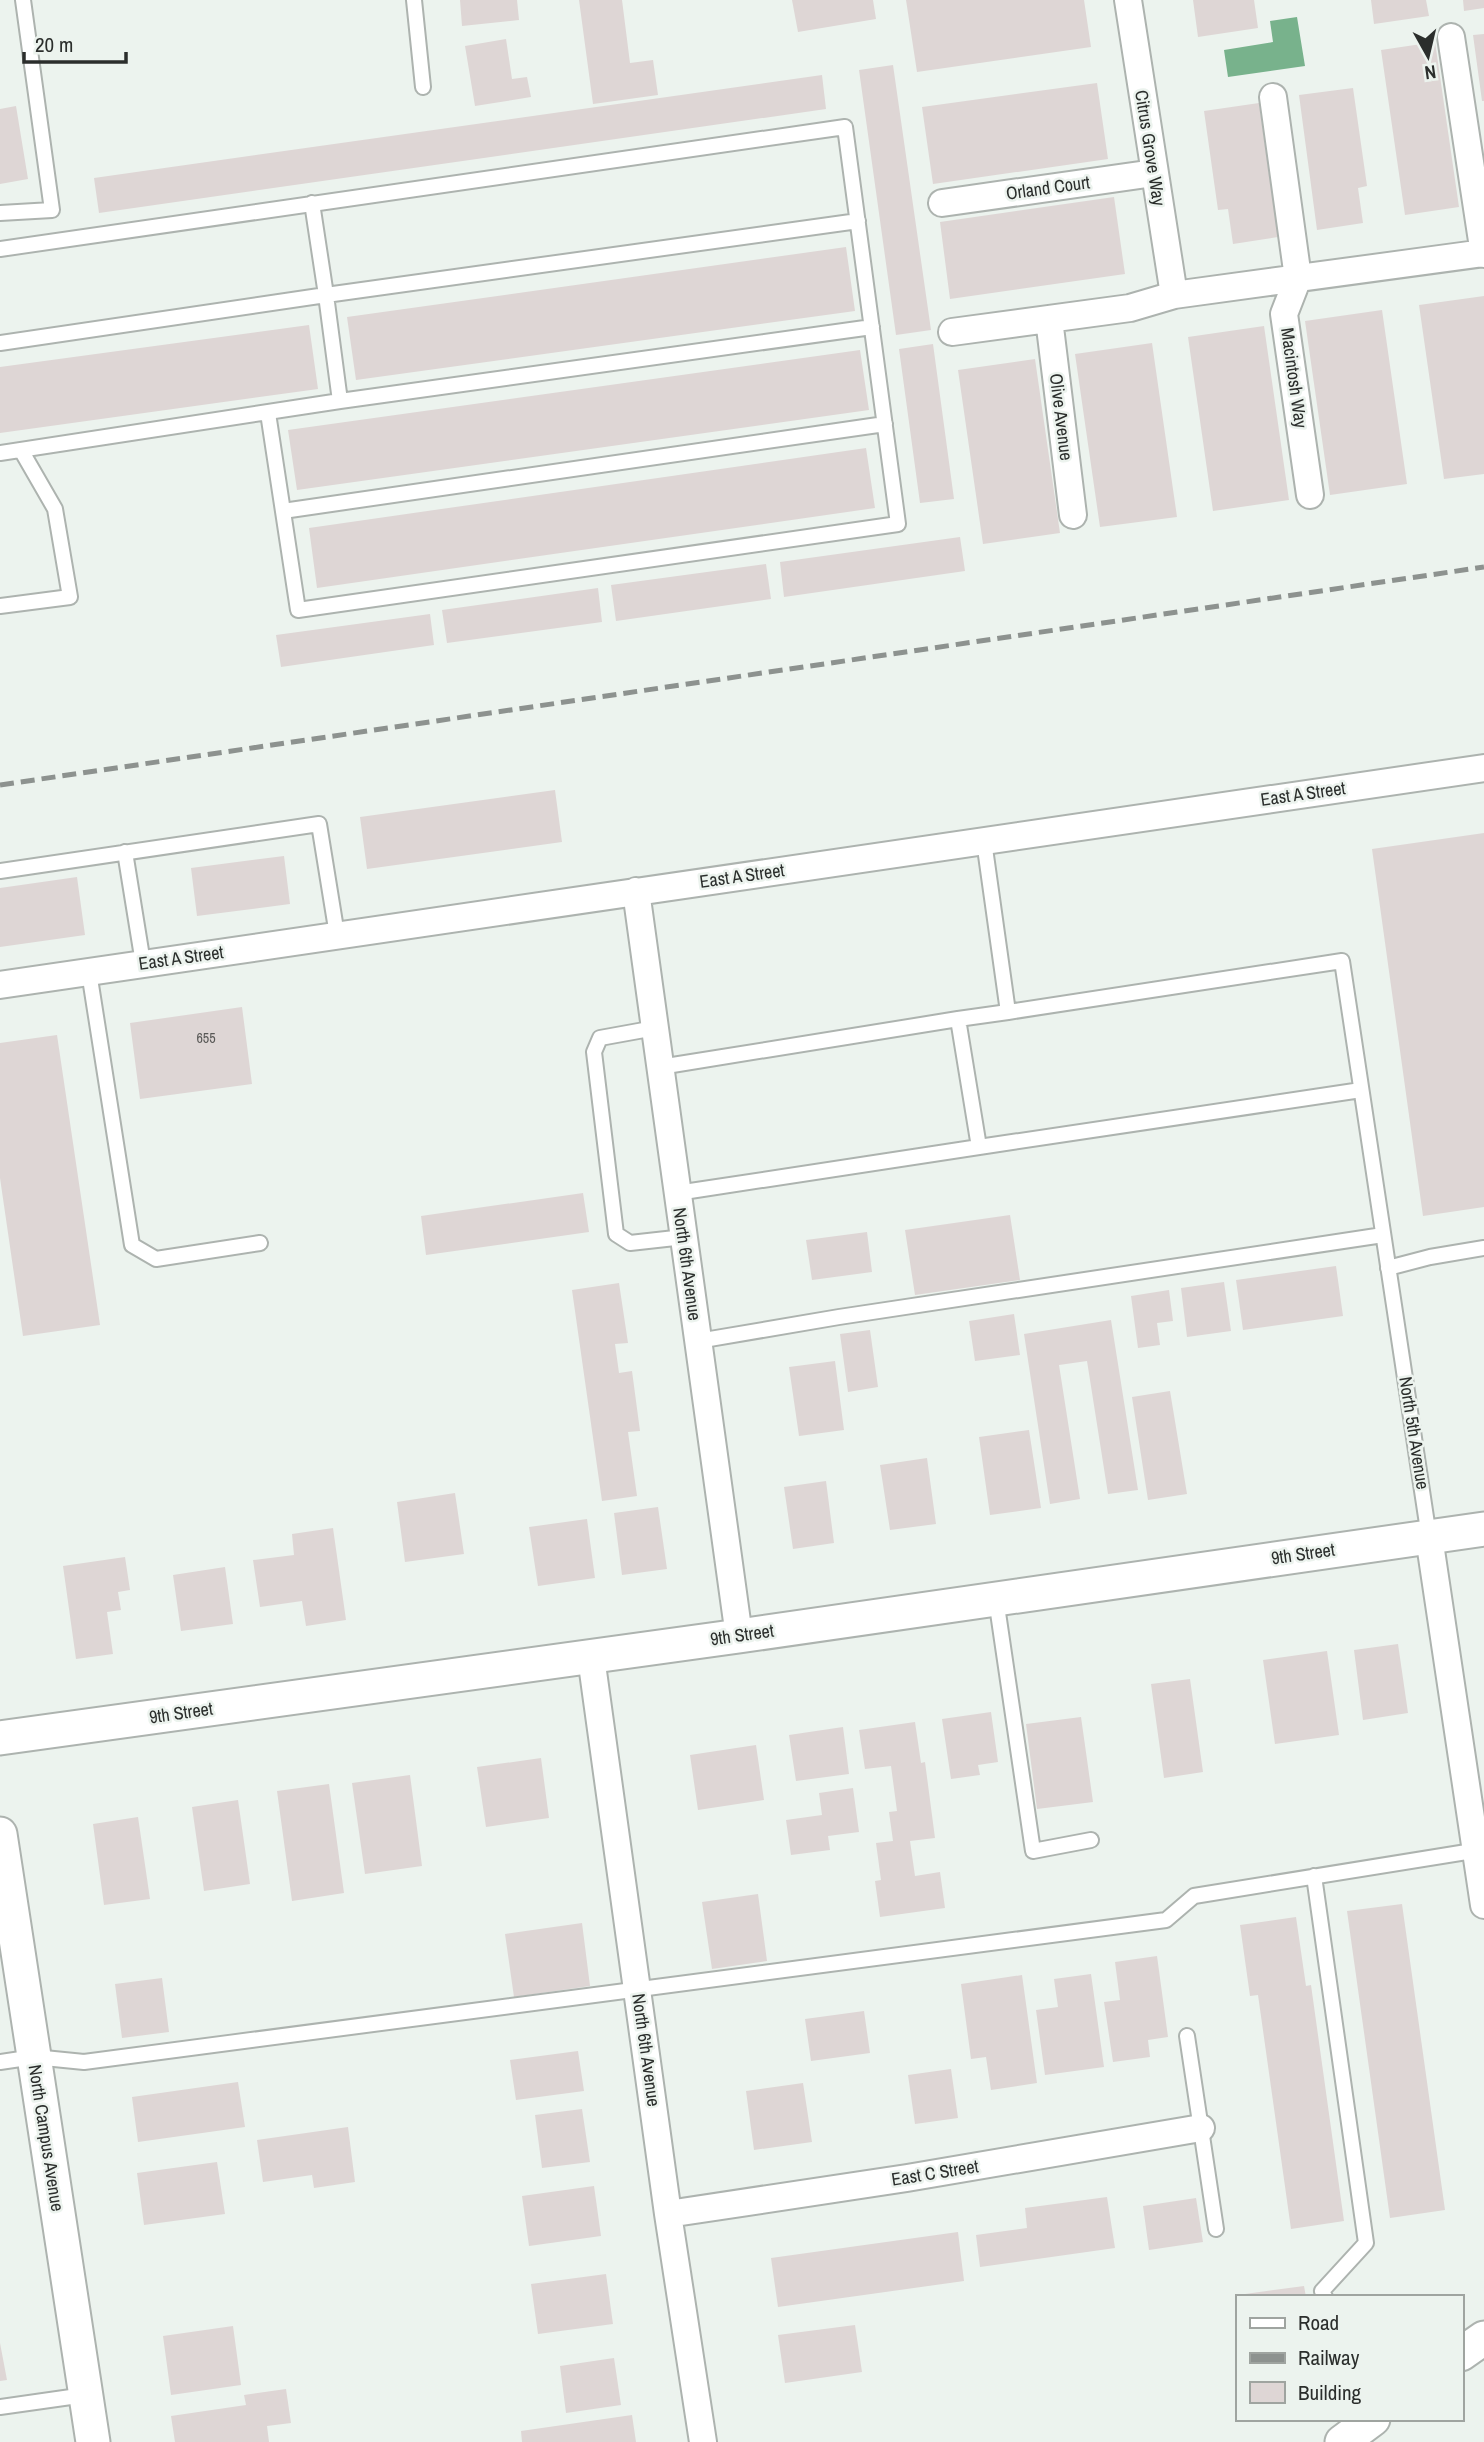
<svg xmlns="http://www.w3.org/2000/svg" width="1484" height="2442" viewBox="0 0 1484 2442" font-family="'Archivo Narrow',sans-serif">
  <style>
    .water { fill: #78b28c }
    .building { fill: #ded6d5 }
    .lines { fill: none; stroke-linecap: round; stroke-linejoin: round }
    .service-casing { stroke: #adb3af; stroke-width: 18 }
    .minor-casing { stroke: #adb3af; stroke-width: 30 }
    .tertiary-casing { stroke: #adb3af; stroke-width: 37 }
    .service { stroke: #fff; stroke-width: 14 }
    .minor { stroke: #fff; stroke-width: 26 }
    .tertiary { stroke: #fff; stroke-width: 33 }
    .rail { stroke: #8d928f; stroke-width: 5; stroke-dasharray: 14 7; stroke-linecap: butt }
    .labels { text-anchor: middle; stroke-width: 5; stroke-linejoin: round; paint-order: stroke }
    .number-label { font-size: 14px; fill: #585856 }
    .street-label { font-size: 18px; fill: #2b2e2c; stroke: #ecf3ee }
  </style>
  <rect width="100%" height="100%" fill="#ecf3ee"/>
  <!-- water -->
  <path class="water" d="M1297,17L1305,66L1228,77L1224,50L1273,42L1270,21Z"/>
  <!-- building -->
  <path class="building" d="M460,0H517L519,20L462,26Z
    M579,0H622L630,63L653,60L658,95L593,104Z
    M792,0H873L876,19L798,32Z
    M906,0H1084L1091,47L917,72Z
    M1193,0H1254L1258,28L1198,37Z
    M1371,0H1426L1429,16L1374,24Z
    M1463,0H1484V8L1464,11Z
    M1484,34V101H1482L1473,35Z
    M506,39L512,79L527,77L531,97L475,106L465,46Z
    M1435,42L1459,207L1405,215L1381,50Z
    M893,65L931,330L896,335L859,70Z
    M822,75L826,109L99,213L94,178Z
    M1097,83L1108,159L933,184L922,107Z
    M1353,88L1367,186L1358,188L1363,223L1317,230L1299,95Z
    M1259,103L1278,237L1233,244L1228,209L1218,210L1204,111Z
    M16,106L28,179L0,184V109Z
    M1114,197L1125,274L950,299L940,222Z
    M846,247L855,311L356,380L347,317Z
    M1484,296V474L1444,479L1419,305Z
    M1382,310L1407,484L1330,495L1305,321Z
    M309,325L318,389L0,433V367Z
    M1264,326L1289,500L1213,511L1188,337Z
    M1152,343L1177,517L1100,527L1075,354Z
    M933,344L954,499L920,503L899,349Z
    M860,350L869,410L297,490L288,430Z
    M1035,359L1060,533L983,544L958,370Z
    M866,448L875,508L317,588L309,528Z
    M960,537L965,571L784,597L780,562Z
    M766,564L771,599L616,621L611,585Z
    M598,588L602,622L447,643L442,610Z
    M430,614L434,645L281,667L276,635Z
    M555,790L562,842L367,869L360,817Z
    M1484,833V1207L1423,1216L1372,849Z
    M284,856L290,904L197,916L191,868Z
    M77,877L85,935L0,947V888Z
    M242,1007L252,1084L140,1099L130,1023Z
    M57,1035L100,1325L23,1336L0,1178V1043Z
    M583,1193L589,1232L426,1255L421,1216Z
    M1010,1215L1020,1280L915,1295L905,1230Z
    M867,1232L872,1272L812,1280L806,1240Z
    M1336,1266L1343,1316L1243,1330L1236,1280Z
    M1224,1282L1231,1331L1187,1337L1181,1288Z
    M619,1283L628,1343L615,1344L619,1373L632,1371L640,1431L628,1432L637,1496L602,1501L572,1290Z
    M1169,1290L1173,1321L1157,1323L1160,1345L1138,1348L1131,1296Z
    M1014,1314L1020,1355L975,1361L969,1321Z
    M1111,1320L1138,1490L1108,1494L1087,1361L1059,1365L1080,1499L1050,1504L1024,1334Z
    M870,1330L878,1387L848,1392L840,1334Z
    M835,1361L844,1430L799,1436L789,1367Z
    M1170,1391L1187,1494L1148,1500L1132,1397Z
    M1029,1430L1041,1508L990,1515L979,1437Z
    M927,1458L936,1524L890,1530L880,1465Z
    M826,1481L834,1543L793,1549L784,1487Z
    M455,1493L464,1554L405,1562L397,1502Z
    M658,1507L667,1569L622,1575L614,1513Z
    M587,1519L595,1578L538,1586L529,1527Z
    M333,1528L346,1620L306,1626L302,1601L260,1607L253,1560L294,1555L292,1534Z
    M125,1557L130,1590L118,1592L121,1610L107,1612L113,1654L76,1659L63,1566Z
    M225,1567L233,1624L181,1631L173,1575Z
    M1398,1644L1408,1713L1363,1720L1354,1650Z
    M1327,1651L1339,1735L1275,1744L1263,1660Z
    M1190,1679L1203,1772L1164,1778L1151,1684Z
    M991,1712L998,1762L978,1765L980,1775L951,1779L942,1719Z
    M1081,1717L1093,1802L1037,1809L1026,1724Z
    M915,1722L921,1763L925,1762L935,1838L910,1841L915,1876L940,1872L945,1908L880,1917L875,1881L881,1880L876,1843L893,1841L889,1812L897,1811L891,1766L865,1769L859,1730Z
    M843,1727L849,1774L796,1781L789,1735Z
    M756,1745L764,1800L698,1810L690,1755Z
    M541,1758L549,1818L486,1827L477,1767Z
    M410,1775L422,1866L365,1874L352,1783Z
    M329,1784L344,1893L292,1901L277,1791Z
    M853,1788L859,1832L828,1836L830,1850L791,1855L786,1820L822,1815L819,1793Z
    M238,1800L250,1884L204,1891L192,1807Z
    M138,1817L150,1899L104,1905L93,1824Z
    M758,1894L767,1961L712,1969L702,1902Z
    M1402,1904L1445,2210L1390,2218L1347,1911Z
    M1296,1917L1306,1986L1311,1985L1344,2221L1291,2229L1258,1995L1250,1996L1240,1925Z
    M582,1923L590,1986L514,1997L505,1934Z
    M1157,1956L1168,2037L1148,2040L1150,2057L1113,2062L1104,2002L1120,2000L1115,1962Z
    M1091,1974L1104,2067L1045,2075L1036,2010L1058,2007L1054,1979Z
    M1022,1975L1037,2083L991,2090L986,2057L971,2059L961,1984Z
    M162,1978L169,2032L122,2038L115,1984Z
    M864,2011L870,2053L811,2061L805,2019Z
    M578,2051L584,2091L516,2100L510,2060Z
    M951,2069L958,2118L915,2124L908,2075Z
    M238,2082L245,2127L138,2142L132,2097Z
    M803,2083L812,2142L754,2150L746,2091Z
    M582,2109L590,2162L542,2168L535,2115Z
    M348,2127L355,2182L314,2188L312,2175L263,2182L257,2140Z
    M217,2162L225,2214L144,2225L137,2173Z
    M594,2186L601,2236L529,2246L522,2196Z
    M1107,2197L1115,2248L980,2267L976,2235L1027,2228L1025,2208Z
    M1196,2198L1203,2242L1149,2250L1143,2206Z
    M958,2232L964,2281L778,2307L771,2258Z
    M606,2274L613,2324L538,2334L531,2284Z
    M1304,2286L1306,2297H1246L1245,2294Z
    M855,2325L862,2372L785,2383L778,2335Z
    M233,2326L241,2385L171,2395L163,2336Z
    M0,2343L7,2380L0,2381Z
    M614,2358L621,2405L566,2413L560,2366Z
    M286,2389L291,2423L267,2426L269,2442H175L171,2416L246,2405L244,2395Z
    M632,2415L636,2442H522L521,2431Z"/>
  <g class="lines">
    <!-- service casing -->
    <g class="service-casing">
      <path id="service" d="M414,0L423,87
        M312,203L326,295L858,221
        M0,213L52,210L23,0
        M0,249L845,127L898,524L298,610L268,413
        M0,343L326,295L340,401L0,453
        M340,401L872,327
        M283,511L885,424
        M0,606L70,597L55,509L21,450
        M125,852L143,963
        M0,871L319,824L337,935
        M89,972L132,1245L156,1259L260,1243
        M1008,1012L1342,961L1429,1537
        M958,1019L1008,1012L984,841
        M655,1028L600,1038L594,1052L616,1234L630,1243L684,1237
        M660,1067L958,1019L979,1147L677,1193
        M979,1147L1361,1090
        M1388,1268L1430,1257L1484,1248
        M698,1341L839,1317L1383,1235
        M996,1599L1033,1851L1091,1840
        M1314,1876L1366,2243L1322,2291L1325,2297
        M1187,2036L1216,2229
        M0,2062L34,2057L84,2062L1166,1920L1194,1896L1479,1850
        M0,2407L85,2395"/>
    </g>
    <!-- minor casing -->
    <g class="minor-casing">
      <path id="minor" d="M1128,0L1174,295
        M1451,37L1484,254
        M1273,97L1298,278L1284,314L1310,495
        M942,203L1154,173
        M1049,319L1073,515
        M952,332L1130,308L1174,295L1484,253
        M636,891L739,1636
        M0,985L1484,768
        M1429,1537L1484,1905
        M591,1657L668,2214L703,2442
        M668,2214L907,2178L1201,2128"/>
    </g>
    <!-- tertiary casing -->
    <g class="tertiary-casing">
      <path id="tertiary" d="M0,1738L739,1636L1484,1529
        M0,1834L93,2442
        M1461,2354L1484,2338
        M1342,2442L1373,2419"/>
    </g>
    <!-- service -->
    <use href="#service" class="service"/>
    <!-- minor -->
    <use href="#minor" class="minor"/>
    <!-- tertiary -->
    <use href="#tertiary" class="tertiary"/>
    <!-- rail -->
    <path class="rail" d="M0,785L1484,567"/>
  </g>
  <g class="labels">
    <!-- number labels -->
    <g class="number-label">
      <text x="206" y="1043">655</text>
    </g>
    <!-- street labels -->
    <g class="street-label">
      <text transform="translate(1150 148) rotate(81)" y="6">Citrus Grove Way</text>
      <text transform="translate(1048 188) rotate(-8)" y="6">Orland Court</text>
      <text transform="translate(1294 378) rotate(82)" y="6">Macintosh Way</text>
      <text transform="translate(1061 417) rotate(83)" y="6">Olive Avenue</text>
      <text transform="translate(1303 794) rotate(-8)" y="6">East A Street</text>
      <text transform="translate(742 876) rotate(-8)" y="6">East A Street</text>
      <text transform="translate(181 958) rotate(-8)" y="6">East A Street</text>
      <text transform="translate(687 1264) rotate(82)" y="6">North 6th Avenue</text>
      <text transform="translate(1414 1433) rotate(81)" y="6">North 5th Avenue</text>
      <text transform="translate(1303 1554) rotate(-8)" y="6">9th Street</text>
      <text transform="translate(742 1635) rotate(-8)" y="6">9th Street</text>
      <text transform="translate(181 1713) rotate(-8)" y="6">9th Street</text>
      <text transform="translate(646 2050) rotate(82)" y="6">North 6th Avenue</text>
      <text transform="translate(46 2138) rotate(81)" y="6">North Campus Avenue</text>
      <text transform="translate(935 2173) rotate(-9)" y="6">East C Street</text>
    </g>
  </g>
  <!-- legend -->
  <rect x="1236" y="2295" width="228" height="126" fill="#ecf3ee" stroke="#9fa4a0" stroke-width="2"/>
  <rect x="1250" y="2318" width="35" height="10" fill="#ffffff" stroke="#9fa4a0" stroke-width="2"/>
  <text x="1298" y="2330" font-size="21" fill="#2b2e2c">Road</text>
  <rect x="1250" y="2353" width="35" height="10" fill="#8d928f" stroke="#9fa4a0" stroke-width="2"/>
  <text x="1298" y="2365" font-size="21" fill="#2b2e2c">Railway</text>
  <rect x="1250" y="2382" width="35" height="21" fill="#ded6d5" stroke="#9fa4a0" stroke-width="2"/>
  <text x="1298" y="2400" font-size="21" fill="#2b2e2c">Building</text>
  <!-- north arrow -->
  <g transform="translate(1428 56) rotate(172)" stroke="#ecf3ee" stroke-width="5" paint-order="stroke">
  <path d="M0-5L12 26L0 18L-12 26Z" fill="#2b2e2c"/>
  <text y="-10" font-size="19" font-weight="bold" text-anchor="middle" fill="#2b2e2c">N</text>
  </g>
  <!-- scale -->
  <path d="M24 52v10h102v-10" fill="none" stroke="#2b2e2c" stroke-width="3.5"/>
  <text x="35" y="52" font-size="21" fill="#2b2e2c" stroke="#ecf3ee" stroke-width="5" paint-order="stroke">20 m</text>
</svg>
